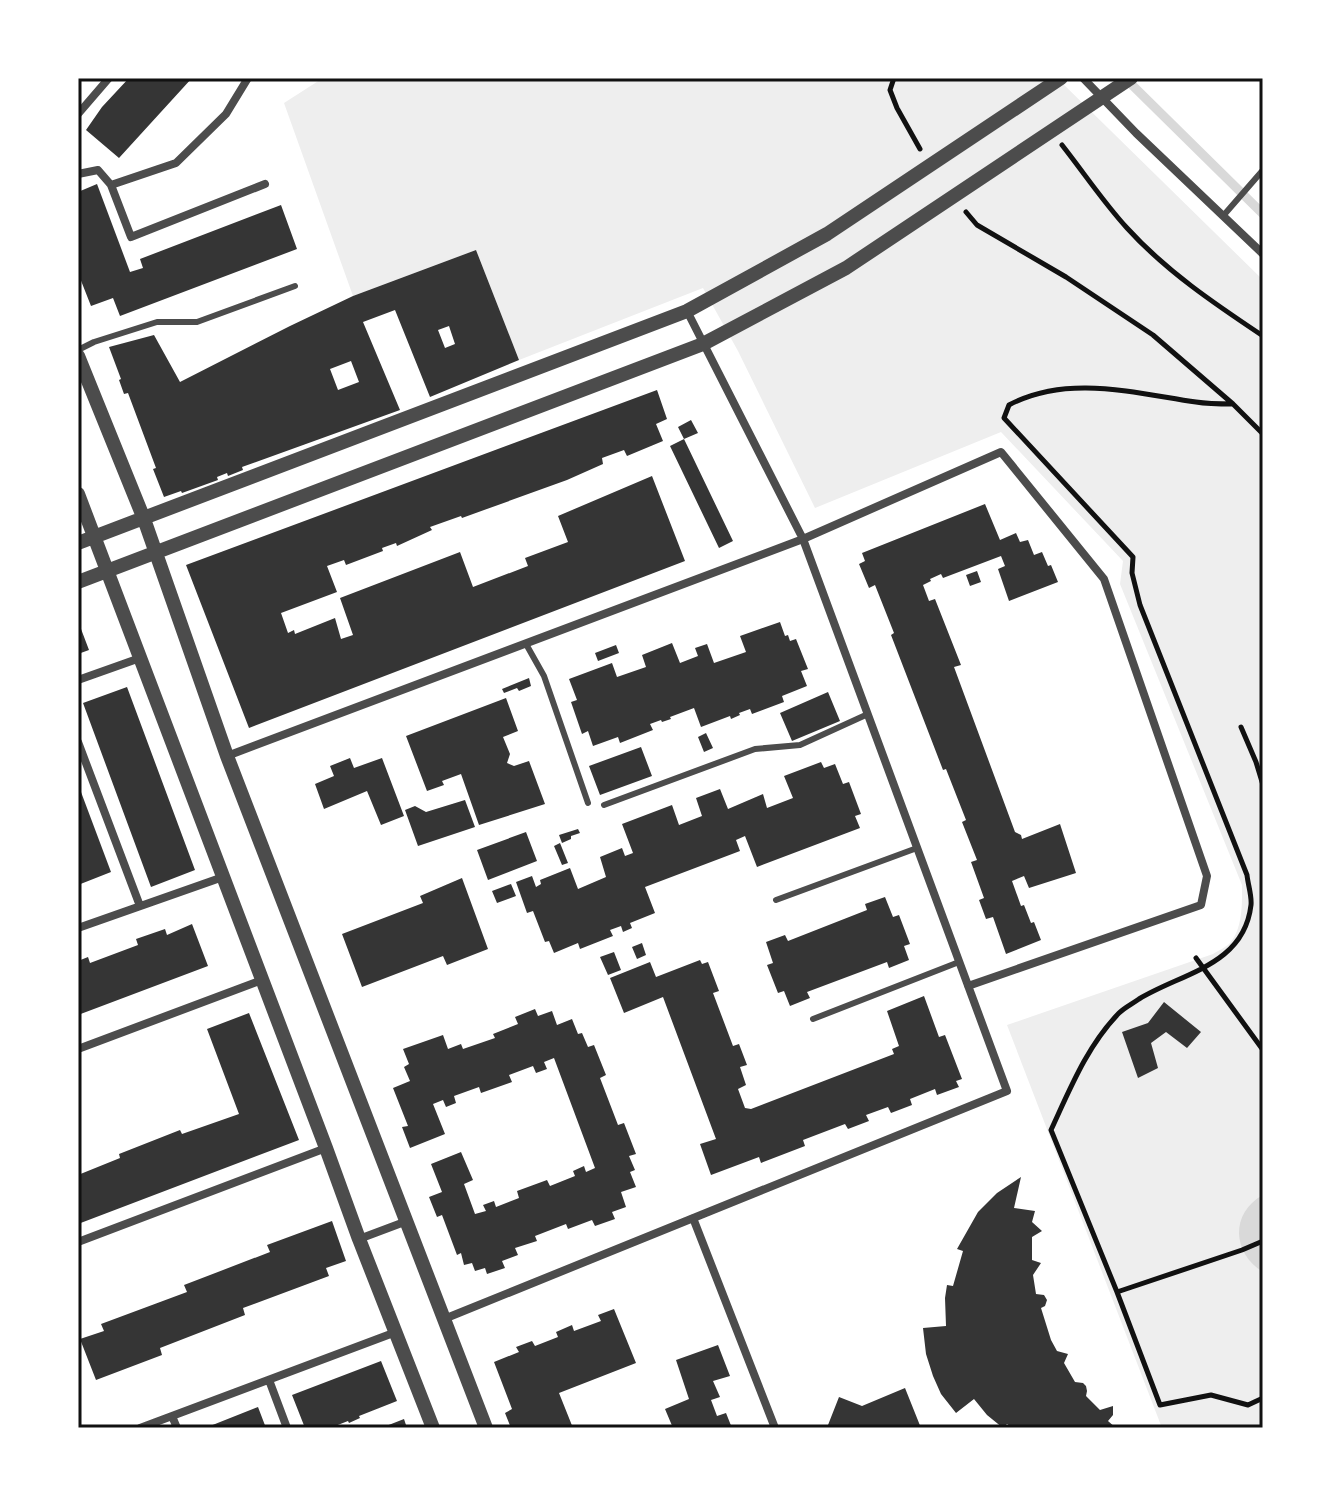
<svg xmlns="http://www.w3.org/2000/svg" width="1341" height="1506" viewBox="0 0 1341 1506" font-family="'Varela Round',sans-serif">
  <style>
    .green { fill: #eee }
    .water { fill: #d9d9d9 }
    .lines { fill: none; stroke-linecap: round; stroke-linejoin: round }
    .stream { stroke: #d9d9d9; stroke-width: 9 }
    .building { fill: #353535; fill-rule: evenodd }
    .path { stroke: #111; stroke-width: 5 }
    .service { stroke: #4c4c4c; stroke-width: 6 }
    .minor { stroke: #4c4c4c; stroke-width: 8 }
    .tertiary { stroke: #4c4c4c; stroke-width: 14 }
    .neatline { fill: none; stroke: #111; stroke-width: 3 }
  </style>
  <rect width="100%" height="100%" fill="#fff"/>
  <!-- green -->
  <path class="green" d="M323,78H1057L1263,280V1426L1258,1428H1162L1007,1025L1213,954C1218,951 1226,947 1230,943C1243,928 1242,903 1242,885L1120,584L1123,561L1001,432L815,508L738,351L703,288L519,360L476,250L353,296L284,103Z"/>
  <!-- water -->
  <path class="water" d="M1263,1195V1272C1232,1253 1230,1213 1263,1195Z"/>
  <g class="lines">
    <!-- stream -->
    <path class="stream" d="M1126,79L1263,214"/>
  </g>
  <!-- building -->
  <path class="building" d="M129,78H192L119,158L86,130L102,107Z
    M97,184L130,272L143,268L140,259L281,205L297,249L120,316L113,298L91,306L78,273V192Z
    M476,250L519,360L430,397L395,310L363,322L400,410L242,467L243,470L228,476L227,473L217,477L218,480L182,493L181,491L164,497L153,469L156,468L128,393L124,394L119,380L121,379L109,347L154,335L180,382L290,326L353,296ZM449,326L455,344L445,348L438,330ZM351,361L359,382L338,390L330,369Z
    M657,390L667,419L656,424L663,441L627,456L624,450L602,458L603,464L567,480L462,518L461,516L430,527L432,530L397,546L396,543L382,548L383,551L346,565L344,560L327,566L337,592L281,613L288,633L294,630L295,634L335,618L341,639L353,635L340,598L460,552L473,587L528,566L525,558L568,542L558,516L652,476L685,561L249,728L186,565Z
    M691,420L698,433L684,439L678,427Z
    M684,439L733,541L719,548L670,446Z
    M985,504L1000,540L1016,533L1020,542L1028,540L1034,555L1042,552L1048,566L1051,565L1058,582L1009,601L998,569L1005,566L1001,556L943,578L941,574L930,579L931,581L923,585L929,601L935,599L961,665L954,667L1015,832L1021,835L1022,839L1060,824L1076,873L1029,888L1024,876L1012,881L1021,906L1024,905L1031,923L1034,922L1041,940L1006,954L993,917L986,919L979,900L984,898L971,862L977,860L962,822L966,820L946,769L943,770L891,635L894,633L875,585L869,588L859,564L865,561L862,553Z
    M977,571L981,582L970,586L966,575Z
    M78,621L89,650L78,654Z
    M780,622L785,636L788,635L790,641L796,639L808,669L801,671L807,686L782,696L784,702L752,714L750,709L739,713L740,715L731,719L730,716L701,727L694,708L670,717L671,719L662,722L661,720L650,724L653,730L620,743L618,737L593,746L588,731L582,734L571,702L577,700L569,679L612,663L617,677L646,667L642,655L672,643L680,663L698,656L695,648L707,644L714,663L746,652L740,636Z
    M616,645L619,653L598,661L595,653Z
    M529,678L531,686L519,691L517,688L504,693L502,689Z
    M127,687L195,870L151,887L83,703Z
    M828,692L840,721L792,741L780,713Z
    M506,698L518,731L503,737L510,754L507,763L514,766L529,761L545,804L479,825L461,774L442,781L444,785L427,791L406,736Z
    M706,733L713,748L704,752L698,737Z
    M641,747L652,776L600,795L589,766Z
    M350,758L354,768L382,758L404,816L381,825L367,791L324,809L315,784L334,776L330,766Z
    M821,762L824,768L835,764L843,784L849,782L861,814L855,816L860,828L757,867L745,836L736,840L740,851L645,887L655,913L630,923L632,928L623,932L621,926L610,930L613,936L580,949L578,943L554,953L549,941L545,942L533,911L527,913L516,882L532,876L536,887L541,884L540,880L570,868L578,889L606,877L600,857L622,848L625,856L633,853L622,824L672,805L679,825L702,816L696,798L720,789L728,809L763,794L767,808L793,798L784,776Z
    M78,784L111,872L78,885Z
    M465,800L475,827L418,846L405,810L415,806L426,812Z
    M578,829L580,833L571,836V839L562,843L559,835Z
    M526,832L537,861L488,880L477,850Z
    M560,843L568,863L562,865L554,846Z
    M462,878L488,949L447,965L443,956L362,987L342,934L423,903L420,896Z
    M511,884L516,896L497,903L492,891Z
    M885,897L893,917L899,915L910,944L904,946L909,960L889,968L887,962L807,992L810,998L790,1006L784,991L778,993L767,965L773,963L766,942L785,935L788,941L867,910L865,904Z
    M192,924L208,966L78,1015V961L88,957L90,963L138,945L136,939L165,929L167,935Z
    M642,943L646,955L637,959L632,947Z
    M614,952L621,970L608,975L600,957Z
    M700,960L702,964L708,962L719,991L713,993L733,1046L739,1044L747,1065L740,1067L746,1085L738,1089L745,1108L751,1109L894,1054L892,1049L899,1046L887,1011L924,996L939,1037L945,1035L962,1079L956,1081L959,1087L937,1095L935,1089L910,1099L912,1105L891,1113L888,1107L866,1115L869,1121L848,1129L845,1124L803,1140L805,1146L761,1163L759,1157L711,1175L700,1144L716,1139L663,997L624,1013L610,978L650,962L656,977Z
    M1164,1002L1201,1032L1187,1048L1166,1032L1151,1043L1158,1068L1138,1078L1122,1032L1148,1023Z
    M535,1009L538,1016L552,1011L557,1025L572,1019L578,1034L582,1033L588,1047L594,1045L606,1075L600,1078L618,1125L624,1123L636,1154L629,1156L635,1170L630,1172L636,1187L621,1192L626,1207L612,1212L615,1219L595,1226L592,1220L568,1229L566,1224L535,1236L537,1241L515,1248L518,1255L502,1261L505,1268L487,1274L485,1268L475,1271L472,1263L464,1265L461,1253L457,1255L442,1215L437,1217L429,1197L442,1192L431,1164L461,1152L473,1180L464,1184L475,1214L486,1211L483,1205L494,1201L496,1207L519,1198L517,1191L547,1180L550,1186L575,1176L573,1171L584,1166L586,1172L595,1168L554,1058L544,1062L547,1069L536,1073L533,1066L509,1075L512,1082L481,1093L479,1087L454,1096L456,1103L446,1107L443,1100L433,1104L445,1134L410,1148L402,1127L408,1126L393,1088L410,1081L404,1067L409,1064L403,1049L443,1035L448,1049L461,1044L463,1049L495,1038L493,1034L518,1024L515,1017Z
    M249,1013L299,1140L78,1224V1175L120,1158L119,1154L180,1130L182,1134L239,1114L207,1029Z
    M1021,1177L1014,1208L1035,1211L1032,1222L1042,1231L1032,1237V1260L1041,1263L1033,1275L1036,1294L1044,1295L1047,1300L1045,1306L1041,1308L1051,1340L1057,1351L1068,1354L1064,1363L1075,1382L1083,1383L1086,1386L1087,1391L1086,1396L1100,1410L1113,1406V1415L1108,1421L1116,1428H1013L1007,1424L1003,1428L987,1415L974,1399L956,1413L941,1394L933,1376L926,1354L923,1328L946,1326L945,1298L947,1285L953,1286L963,1251L957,1249L978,1212L997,1193Z
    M332,1221L346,1261L326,1268L329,1276L243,1308L245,1315L160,1348L162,1355L96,1380L80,1339L104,1331L101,1324L187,1292L184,1285L270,1252L267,1245Z
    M614,1309L636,1363L559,1393L573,1428H511L505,1413L512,1409L494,1362L519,1352L516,1347L532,1341L535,1346L558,1337L556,1332L572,1325L574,1331L601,1321L598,1315Z
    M718,1345L730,1376L713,1381L720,1397L711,1400L717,1416L726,1413L732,1428H673L665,1409L689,1399L676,1360Z
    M381,1361L397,1401L359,1416L360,1418L349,1423L348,1421L330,1428H305L292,1395Z
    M905,1388L921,1428H835L828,1425L839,1397L862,1406Z
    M258,1407L266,1428H205Z
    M404,1419L407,1428H381Z"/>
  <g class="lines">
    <!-- path -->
    <path class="path" d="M894,78L890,90L897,108L920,149
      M1062,145C1084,173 1104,203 1127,228C1166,271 1215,304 1263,336
      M966,212L977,225L1066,277L1153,335L1233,404L1263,434
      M1233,404C1221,404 1208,404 1196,402C1134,393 1067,374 1009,405L1004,418L1133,557L1132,573L1140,605L1247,875C1248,885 1252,896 1251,905C1244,966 1181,973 1139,999C1132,1004 1124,1008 1119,1013C1087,1046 1070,1089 1051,1130L1117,1292L1160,1405L1211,1395L1248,1405L1263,1398
      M1241,727L1256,762L1263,785
      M1196,958L1263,1050
      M1117,1292L1242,1250L1263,1241"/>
    <!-- service -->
    <path class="service" d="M1223,216L1263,170
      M78,350L94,342L157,322H197L295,286
      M526,644L544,676L588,803
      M604,805L755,749L800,745L868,714
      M776,900L917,848
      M813,1019L959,962"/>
    <!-- minor -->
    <path class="minor" d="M1083,78L1136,133L1263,254
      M78,114L109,78
      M78,174L98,170L111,185L176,163L226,114L248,78
      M111,185L131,237L265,184
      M78,680L140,658
      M78,742L140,906
      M227,756L803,539L1001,452L1104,579L1207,876L1201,905L968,986
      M78,928L223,877
      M78,1049L262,980
      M693,1218L775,1428
      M359,1239L407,1221
      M78,1242L326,1148
      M444,1319L1007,1091L803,539L687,311
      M269,1380L287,1428
      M172,1416L177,1428
      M140,1428L396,1332"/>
    <!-- tertiary -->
    <path class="tertiary" d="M78,356L144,519L227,756L486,1428
      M78,494L326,1148L359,1239L433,1428
      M78,543L687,311L827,234L1061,78
      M78,582L703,344L846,268L1131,78"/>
  </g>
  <!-- border -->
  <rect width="1341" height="1506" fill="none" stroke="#ffffff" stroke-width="160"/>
  <rect x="80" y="80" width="1181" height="1346" class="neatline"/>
</svg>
